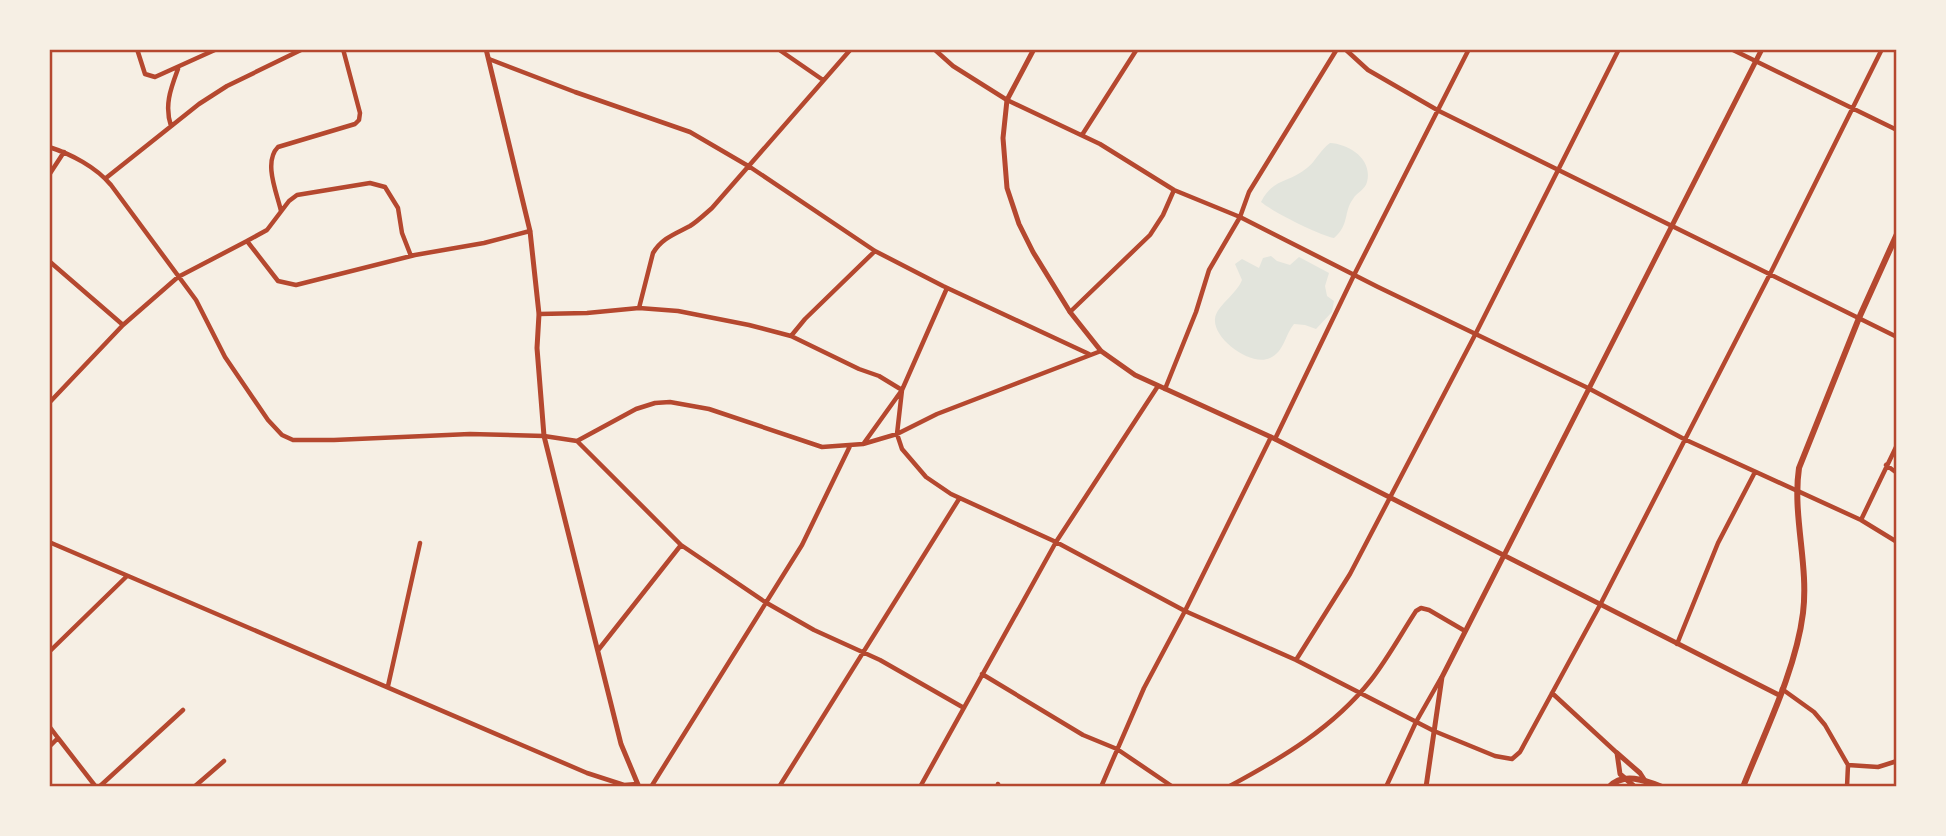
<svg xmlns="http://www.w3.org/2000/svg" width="1946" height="836" viewBox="0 0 1946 836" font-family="'Roboto Condensed',sans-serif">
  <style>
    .green { fill: #e2e4dc }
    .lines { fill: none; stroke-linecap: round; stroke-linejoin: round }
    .minor { stroke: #b5482f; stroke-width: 4.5 }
    .tertiary { stroke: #b5482f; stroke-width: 5 }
    .secondary { stroke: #b5482f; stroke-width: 6 }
    .neatline { fill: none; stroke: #b5482f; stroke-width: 2.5 }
  </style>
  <rect width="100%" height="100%" fill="#f6efe4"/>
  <!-- green -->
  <path class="green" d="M1330,143C1349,144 1373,159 1367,182C1365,190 1357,192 1353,199C1343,213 1350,224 1334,238C1319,235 1273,212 1261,202C1273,178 1289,183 1307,168C1316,161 1320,150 1330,143Z
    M1271,256L1277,261L1290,265L1299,257L1329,273L1325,286L1327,296L1334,301L1332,312L1316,329L1305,325L1294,324C1285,335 1284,352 1270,358C1251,367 1213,339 1215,319C1216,306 1236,295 1242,280L1235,264L1242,259L1259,268L1263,258Z"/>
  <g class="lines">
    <!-- minor -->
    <path class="minor" d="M137,49L145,74L155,77L217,49
      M778,49L823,80
      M934,49L953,66L1007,100L1100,144L1174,190L1240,217L1378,287L1588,388L1684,439L1861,520L1897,542
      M1345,49L1368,70L1439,111L1897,337
      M1731,49L1897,130
      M489,59L575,92L690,132L750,167L875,251L943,286L1089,354
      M171,126C164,105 171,88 178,69
      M1082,135L1137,49
      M49,147C71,154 96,167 111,185L196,300L225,357L268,420L282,435L293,440H334L470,434L544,436L577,441L636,409L655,403L670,402L709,409L822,447L863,444L897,434L937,414L1101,351
      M49,175L64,152
      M106,178L199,104L227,86L303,49
      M281,211C277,193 263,162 278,147L355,124L359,120L360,113L343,49
      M247,241L267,230L289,201L297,195L370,183L385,187L398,208L402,233L411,256
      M49,261L123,325
      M639,308L653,253C662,238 675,234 690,226C698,221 705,214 712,208L851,49
      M1070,312L1150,235L1163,215L1174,190
      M539,314L587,313L639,308L678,311L749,325L791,336L859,369L879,376L902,390
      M791,336L805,319L875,251
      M1165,389L1196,312L1209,270L1240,217L1249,192L1337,49
      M902,390L897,434L902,449L926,477L951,494L1056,542L1185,611L1296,660L1434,731L1495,756L1512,759L1520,752L1600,605L1770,274L1882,49
      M49,403L123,325L178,277L247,241L278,281L296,285L415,255L484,243L530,231
      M1275,439L1354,275L1469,49
      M577,441L681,545L765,602L814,630L880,660L964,708
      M864,443L902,390L947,288
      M1886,465L1897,473
      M1861,520L1897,445
      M49,542L587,773L624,785L637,784
      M1677,644L1718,543L1755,472
      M599,649L681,545
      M49,652L126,577
      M1296,660L1350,574L1476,333L1619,49
      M982,674L1083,735L1117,749L1173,787
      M388,686L420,543
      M1782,689L1814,712L1825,725L1848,765L1847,787
      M1552,693L1617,753
      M49,726L58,738L49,747
      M58,738L96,787
      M1848,765L1878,767L1897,761
      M998,784L999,787
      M99,787L183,710
      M194,787L224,761
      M651,787L802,545L850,446
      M779,787L959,499
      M920,787L1056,542L1158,386
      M1101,787L1144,688L1185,611L1271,437
      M1228,787C1282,758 1333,728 1371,680C1388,658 1401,634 1416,611L1421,608L1429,610L1465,631
      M1386,787L1416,722L1441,678"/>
    <!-- tertiary -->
    <path class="tertiary" d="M486,49L530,231L539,314L537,348L544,436L621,744L639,787
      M1034,49L1007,100L1003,138L1007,188L1019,224L1033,252L1070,312L1101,351L1135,375L1271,437L1779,695
      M1617,753L1640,773L1649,787
      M1617,753L1620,774L1635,787
      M1426,787L1442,677L1762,49"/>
    <!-- secondary -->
    <path class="secondary" d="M1609,787C1623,772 1645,780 1662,787
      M1743,787C1764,734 1796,670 1803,613C1809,565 1792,515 1799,468L1859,318L1897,234"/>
  </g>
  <!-- border -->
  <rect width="1946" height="836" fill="none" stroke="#f6efe4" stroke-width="102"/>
  <rect x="51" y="51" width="1844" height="734" class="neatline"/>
</svg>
